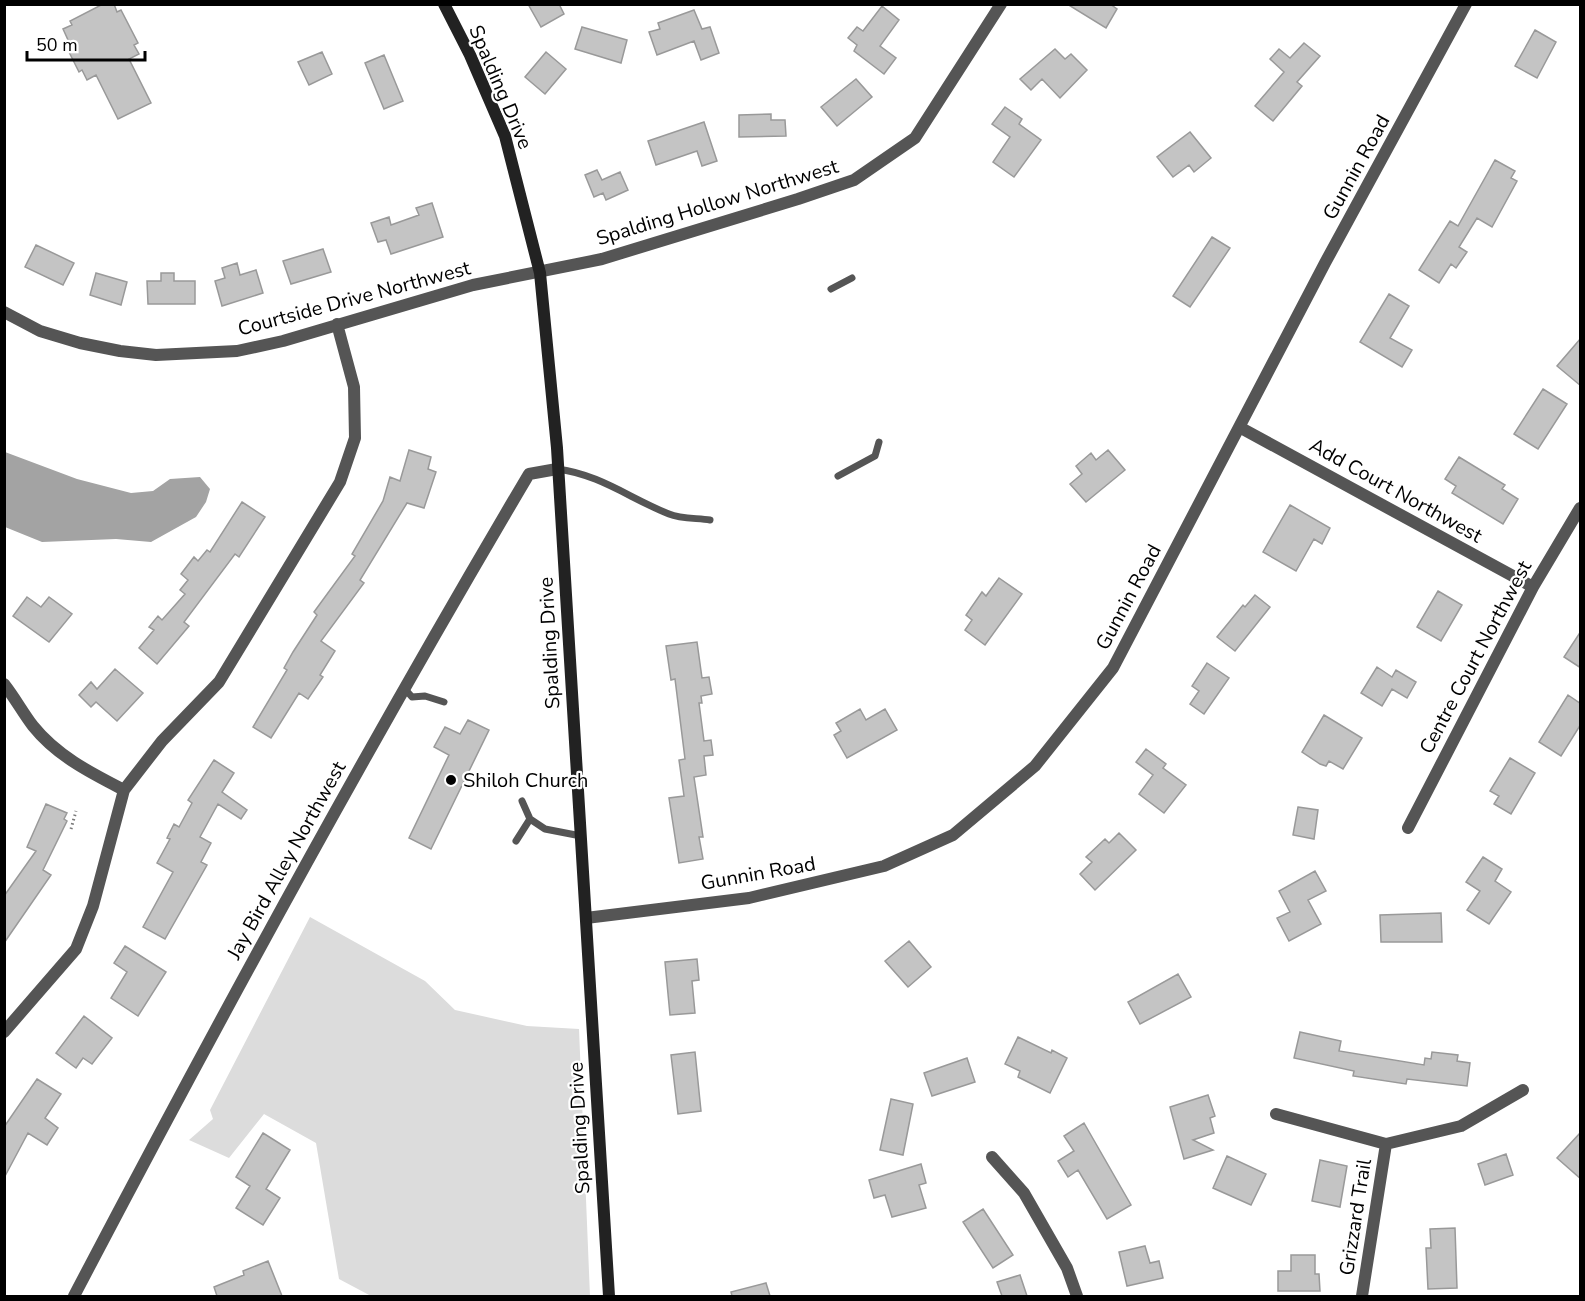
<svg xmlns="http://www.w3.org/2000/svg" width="1585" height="1301" viewBox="0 0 1585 1301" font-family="'Nunito Sans',sans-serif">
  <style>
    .green { fill: #dcdcdc }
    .water { fill: #a3a3a3 }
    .building { fill: #c4c4c4; stroke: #999; stroke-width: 1.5 }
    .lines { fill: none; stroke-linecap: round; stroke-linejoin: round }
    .path { stroke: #777; stroke-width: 3; stroke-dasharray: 1.5 3; stroke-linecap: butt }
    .service { stroke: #555; stroke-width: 7 }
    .minor { stroke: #555; stroke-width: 12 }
    .tertiary { stroke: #555; stroke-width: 12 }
    .secondary { stroke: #222; stroke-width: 12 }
    .poi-dot { fill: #000; stroke: #fff; stroke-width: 2 }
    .labels { text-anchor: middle; stroke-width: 4.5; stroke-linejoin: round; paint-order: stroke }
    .street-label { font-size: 20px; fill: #000; stroke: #fff }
    .poi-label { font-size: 20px; fill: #000; stroke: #fff; text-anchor: start }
  </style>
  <rect width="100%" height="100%" fill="#fff"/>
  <!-- green -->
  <path class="green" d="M310,917L425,981L455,1010L527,1026L579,1029L590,1296H371L339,1279L316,1143L264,1114L229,1158L189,1140L213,1119L210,1110Z"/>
  <!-- water -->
  <path class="water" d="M5,452L77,479L131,493L153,491L170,479L200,477L210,489L206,502L196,517L151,542L116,539L42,542L5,527Z"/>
  <!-- building -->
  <path class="building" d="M103,4H114L117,12L121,10L138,43L134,45L139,54L129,59L151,103L118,119L96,75L87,80L82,70L79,72L64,42L68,40L63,29L72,25L70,21Z
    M528,4H559L564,14L541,27Z
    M1067,4H1110L1117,9L1106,28Z
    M882,6L899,20L880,46L896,58L884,74L854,51L857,45L848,38L857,27L863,31Z
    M694,10L702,29L710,27L719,53L701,60L694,41L657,55L649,32L660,29L658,23Z
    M582,27L627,40L621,63L575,49Z
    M1535,30L1556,42L1537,78L1515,66Z
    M1304,43L1320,56L1297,82L1302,86L1273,121L1255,106L1284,72L1270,59L1279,49L1290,58Z
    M1055,49L1065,59L1071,54L1087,70L1060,98L1042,79L1031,90L1020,79Z
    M322,52L332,74L309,85L298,62Z
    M546,52L566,69L545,94L525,77Z
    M384,55L403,101L384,109L365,63Z
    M856,79L872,97L837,126L821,107Z
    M1005,107L1022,119L1019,124L1041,140L1014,177L993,162L1010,137L992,124Z
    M771,114V120H785L786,136L739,137V115Z
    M704,122L717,161L702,166L697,151L656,165L648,141Z
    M1190,132L1211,158L1194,172L1189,165L1173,177L1157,157Z
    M1495,160L1515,171L1511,178L1517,181L1492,227L1477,218L1459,247L1467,252L1456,268L1451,264L1439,283L1419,270L1450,221L1458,226Z
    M597,170L602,180L620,172L628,190L606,200L603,193L594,197L585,175Z
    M432,203L443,237L391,254L386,240L378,242L371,223L389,217L391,225L419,215L416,208Z
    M1212,237L1230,248L1190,307L1173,296Z
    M36,245L74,263L63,285L25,267Z
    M323,249L331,272L291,284L283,261Z
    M237,263L240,275L256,270L263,293L222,306L215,281L225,278L222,268Z
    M96,273L127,282L121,305L90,295Z
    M161,273H174V281H195V304H148L147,281H161Z
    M1389,294L1409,306L1390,338L1412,350L1402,367L1360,342Z
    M1581,338V386L1557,366Z
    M1543,389L1567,404L1538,449L1514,434Z
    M409,450L431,457L428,469L436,472L424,508L407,503L360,580L364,583L321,641L335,651L320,675L323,677L308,699L299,693L271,738L253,727L287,670L284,668L293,652L317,615L314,612L355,556L352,554L383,501L390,477L400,481Z
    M1108,450L1125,470L1086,502L1070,484L1082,474L1076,466L1091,453L1096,460Z
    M1459,457L1505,485L1502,489L1518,499L1503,524L1452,493L1456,486L1445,479Z
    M242,502L265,517L239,557L235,554L184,622L189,626L157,664L139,648L154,630L149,627L158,616L162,620L185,594L180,590L188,580L181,574L194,557L198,561L207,550L210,552Z
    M1290,505L1330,528L1322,544L1314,539L1296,571L1263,552Z
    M999,578L1022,594L985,645L965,630L972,620L966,615L982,592L986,596Z
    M1438,591L1462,605L1441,641L1417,627Z
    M1255,595L1270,607L1235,651L1217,637L1243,605L1245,607Z
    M27,597L41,607L49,597L72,614L49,642L13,616Z
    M1581,631V668L1564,657Z
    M697,642L702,678L709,677L712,694L701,696L702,703H699L704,741L711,740L713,755L704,756L706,775L694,777L703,837H699L703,859L679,863L669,798L684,796L679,760L685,759L675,679L671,680L666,646Z
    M1207,663L1229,678L1204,714L1190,704L1199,691L1192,686Z
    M1377,667L1392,677L1396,670L1416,682L1407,698L1392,689L1382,706L1361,693Z
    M115,669L143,693L117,721L96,702L91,707L79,695L91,682L97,689Z
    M1568,695L1581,704V724L1561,756L1539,742Z
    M860,709L866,720L885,709L897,730L847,758L834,735L841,731L836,723Z
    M1324,715L1362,738L1343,769L1329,761L1326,766L1320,764L1302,752Z
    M468,720L489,730L431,849L409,838L449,755L434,747L445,727L460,734Z
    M1146,749L1166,764L1163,768L1186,785L1164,813L1139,794L1153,775L1136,762Z
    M1510,758L1535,773L1511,814L1494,804L1499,796L1490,791Z
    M214,760L234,773L222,792L247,810L241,819L218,804L200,837L211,843L201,862L207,865L165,939L143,927L173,872L157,863L170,839L167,838L174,824L179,827L192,803L188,800Z
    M46,804L67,813L64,819L67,821L43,870L51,875L4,943V896L36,851L27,847Z
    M1298,807L1318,810L1314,839L1293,835Z
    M1119,833L1136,850L1095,890L1080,874L1092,862L1086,857L1105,839L1109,843Z
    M1483,857L1502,869L1495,881L1511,892L1489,924L1467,910L1480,891L1466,882Z
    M1315,871L1326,891L1308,900L1321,924L1289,941L1277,918L1290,912L1279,891Z
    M1441,913L1442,942H1381L1380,915Z
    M909,941L931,967L908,987L885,961Z
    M125,946L166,972L138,1016L111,998L127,972L114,963Z
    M697,959L699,980L692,981L695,1013L670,1015L665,962Z
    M1178,974L1191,997L1140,1024L1128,1002Z
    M84,1016L112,1038L92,1064L83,1058L76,1068L56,1053Z
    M1300,1032L1341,1041L1339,1051L1424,1065L1425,1058L1431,1059L1432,1052L1458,1055L1457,1061L1470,1063L1467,1086L1407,1079L1406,1084L1353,1076L1354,1071L1294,1058Z
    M1018,1037L1051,1053L1052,1050L1067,1058L1050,1093L1018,1077L1020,1071L1005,1064Z
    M695,1052L701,1111L678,1114L671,1055Z
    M967,1058L975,1082L932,1096L924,1073Z
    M37,1079L61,1094L45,1118L58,1128L47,1145L28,1133L4,1178V1127Z
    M1208,1095L1215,1116L1210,1118L1214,1133L1193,1140L1213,1150L1184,1159L1170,1107Z
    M891,1099L913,1104L903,1155L880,1150Z
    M1084,1123L1131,1205L1107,1219L1078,1170L1068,1177L1058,1161L1074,1151L1064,1136Z
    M1581,1132V1179L1557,1158Z
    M263,1133L290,1150L266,1189L280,1198L263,1225L236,1208L250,1186L236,1177Z
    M1506,1154L1513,1175L1485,1185L1478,1164Z
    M1227,1156L1266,1174L1251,1205L1213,1188Z
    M1320,1160L1347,1166L1340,1207L1312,1201Z
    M921,1164L926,1183L919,1185L926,1208L892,1217L885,1195L874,1198L869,1180Z
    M983,1209L1013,1255L993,1268L963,1222Z
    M1455,1228L1457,1288L1428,1289L1426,1248H1431L1430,1229Z
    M1145,1246L1150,1263L1159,1261L1163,1278L1127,1286L1119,1252Z
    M1291,1255H1315V1274H1319L1320,1291H1278V1271H1291Z
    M268,1261L282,1296H217L214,1287L244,1275L243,1271Z
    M1020,1275L1027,1296H1002L997,1282Z
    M766,1283L770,1296H732L731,1292Z"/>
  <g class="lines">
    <!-- path -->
    <path class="path" d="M71,829L76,811"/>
    <!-- service -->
    <path class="service" d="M831,289L852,278
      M557,469C599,474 631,499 669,514C681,519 698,518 710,520
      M838,476L875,456L879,442
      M404,688L412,697L425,696L444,702
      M522,801L530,819L545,829L581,836
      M516,841L530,819"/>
    <!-- minor -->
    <path class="minor" d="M4,312L40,331L80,343L120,351L156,355L237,351L283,341L473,285L602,259L798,199L854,180L915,138L1001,4
      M1241,428L1533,587
      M4,684C15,698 23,713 33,726C57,756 91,773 124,790
      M1408,828L1533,587L1580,508
      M586,918L749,898L884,866L953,835L1035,766L1113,668L1325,263L1466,4
      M4,1032L76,949L93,906L124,790L162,741L219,682L340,482L355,438L354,387L337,324
      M1276,1114L1386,1144L1461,1126L1523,1090
      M992,1157L1024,1193L1067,1268L1077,1296
      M1362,1296L1386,1144"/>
    <!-- tertiary -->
    <path class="tertiary" d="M74,1296C219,1019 369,744 529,474L557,469"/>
    <!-- secondary -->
    <path class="secondary" d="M444,4L470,55L505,136L540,273L557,448L609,1296"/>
  </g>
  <!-- markers -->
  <circle class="poi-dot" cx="451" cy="780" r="6"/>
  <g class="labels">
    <!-- street labels -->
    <g class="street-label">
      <text transform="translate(501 87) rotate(67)" y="7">Spalding Drive</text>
      <text transform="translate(1356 167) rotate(-61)" y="7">Gunnin Road</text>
      <text transform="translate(717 202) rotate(-17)" y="7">Spalding Hollow Northwest</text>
      <text transform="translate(354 298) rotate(-15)" y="7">Courtside Drive Northwest</text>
      <text transform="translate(1396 490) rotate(29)" y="7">Add Court Northwest</text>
      <text transform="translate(1128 597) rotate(-62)" y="7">Gunnin Road</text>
      <text transform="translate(549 643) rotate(-93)" y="7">Spalding Drive</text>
      <text transform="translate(1475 657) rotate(-62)" y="7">Centre Court Northwest</text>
      <text transform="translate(286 860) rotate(-61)" y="7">Jay Bird Alley Northwest</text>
      <text transform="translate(758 873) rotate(-10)" y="7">Gunnin Road</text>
      <text transform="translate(579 1128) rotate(-93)" y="7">Spalding Drive</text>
      <text transform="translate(1355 1217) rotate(-81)" y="7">Grizzard Trail</text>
    </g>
    <!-- poi labels -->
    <g class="poi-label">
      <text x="463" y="787">Shiloh Church</text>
    </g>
  </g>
  <!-- border -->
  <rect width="1585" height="1301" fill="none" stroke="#000000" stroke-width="12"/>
  <!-- scale -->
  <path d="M27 51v9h118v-9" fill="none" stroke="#000000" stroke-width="3"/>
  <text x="36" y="51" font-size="18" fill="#000000" stroke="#ffffff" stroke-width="4.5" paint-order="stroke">50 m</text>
</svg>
